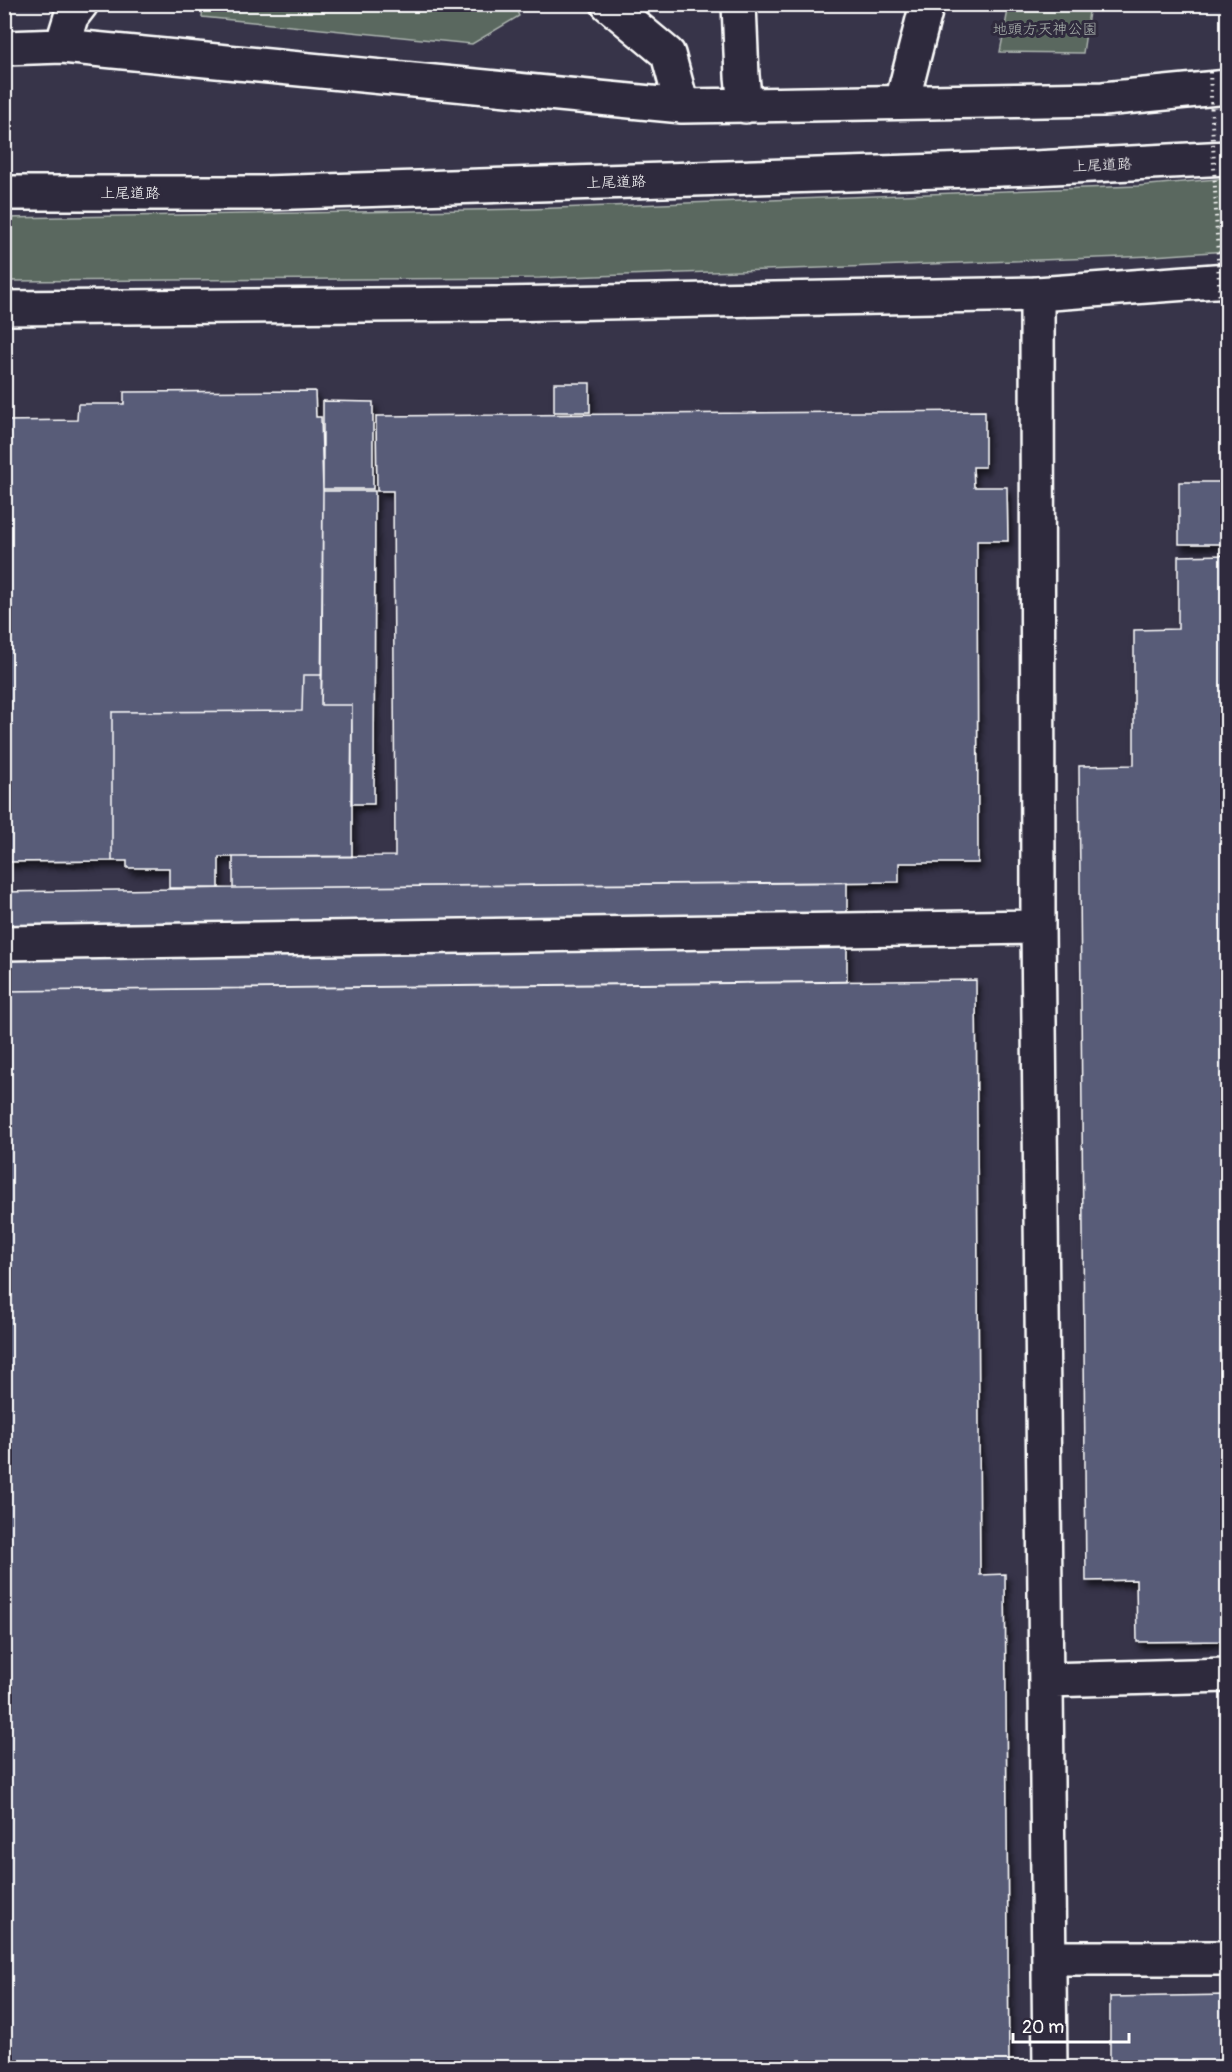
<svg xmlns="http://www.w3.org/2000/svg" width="1232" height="2072" viewBox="0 0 1232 2072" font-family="Pangolin,'Klee One',sans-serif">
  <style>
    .green { fill: #5a685f; stroke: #acb4af; stroke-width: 1.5 }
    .building { fill: #595c78; stroke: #fff; stroke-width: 1.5; filter: url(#shadow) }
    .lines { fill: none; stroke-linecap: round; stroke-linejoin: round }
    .minor-casing { stroke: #fff; stroke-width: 38 }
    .highway-casing { stroke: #fff; stroke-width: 38 }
    .path { stroke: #fff; stroke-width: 4; stroke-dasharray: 1.5 4.5; stroke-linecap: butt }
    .minor { stroke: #2f2a3d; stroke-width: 33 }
    .highway { stroke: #2f2a3d; stroke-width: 33 }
    .path-bridge { stroke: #fff; stroke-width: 4; stroke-dasharray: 1.5 4.5; stroke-linecap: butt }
    .labels { text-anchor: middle; stroke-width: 6; stroke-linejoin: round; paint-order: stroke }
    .park-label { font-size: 15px; fill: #acb4af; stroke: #2f2a3d }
    .street-label { font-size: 15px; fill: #fff; stroke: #2f2a3d }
  </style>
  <defs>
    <filter id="shadow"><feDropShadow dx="3.5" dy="6" stdDeviation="3" flood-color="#0009"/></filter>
  </defs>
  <rect width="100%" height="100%" fill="#373449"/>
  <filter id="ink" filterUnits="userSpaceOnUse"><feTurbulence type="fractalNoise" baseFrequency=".0167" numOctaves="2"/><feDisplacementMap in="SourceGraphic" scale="12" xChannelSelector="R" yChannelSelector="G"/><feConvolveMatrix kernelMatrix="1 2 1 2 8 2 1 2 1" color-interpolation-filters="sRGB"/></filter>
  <g filter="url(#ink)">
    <!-- green -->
    <path class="green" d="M203,4H514L519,16L472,44L202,17Z
      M1009,5H1090L1083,53L1000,52Z
      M1228,178L1227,251L1153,256L540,278L5,281V218L530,209L1138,186Z"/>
    <!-- building -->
    <path class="building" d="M554,383H590V412H554Z
      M315,391L316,417H321L323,491L322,675H303L302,711L112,712V861L4,862V421L77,420L78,404H124V392Z
      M323,401L373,402V489H323Z
      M985,411V467H973L974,487H1007L1008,541H977L978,863H899V882L233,888V857L395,856L393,491H377L376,416Z
      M1179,482H1228V544H1179Z
      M323,491H375L374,804H351L352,705H321Z
      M1228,555V1641L1137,1642L1136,1580L1086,1581L1079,766L1134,765V630L1178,629V556Z
      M303,675H322L321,705H352V857H219V888H169V868H127V861H112V712L302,711Z
      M847,882V982L4,991V892L233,888Z
      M976,980L980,1575L1005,1574L1009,2068H4V991Z
      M1228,1995V2068H1110V1997Z"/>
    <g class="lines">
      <!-- minor casing -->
      <g class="minor-casing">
        <path id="minor" d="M608,4L668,54L682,106
          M739,4L742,76L745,106
          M62,46L71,17L81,4
          M4,48L62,46L682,106L1103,99L1228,87
          M902,102L927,4
          M1037,294L1038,927L1050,2068
          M4,943L1038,927
          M1046,1680L1228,1675
          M1049,1958H1228"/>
      </g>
      <!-- highway casing -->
      <g class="highway-casing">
        <path id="highway" d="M4,193H264L1034,168L1228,158
          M4,308L500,304L1037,294L1228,280"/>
      </g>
      <!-- path -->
      <path class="path" d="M1221,329H1228"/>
      <!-- minor -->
      <use href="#minor" class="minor"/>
      <!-- highway -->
      <use href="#highway" class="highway"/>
      <!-- path-bridge -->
      <path class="path-bridge" d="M1210,72L1221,329"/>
    </g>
  </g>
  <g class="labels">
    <!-- park labels -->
    <g class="park-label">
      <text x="1045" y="34">地頭方天神公園</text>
    </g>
    <!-- street labels -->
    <g class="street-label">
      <text transform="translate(1102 165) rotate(-3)" y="5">上尾道路</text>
      <text transform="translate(616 182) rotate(-2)" y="5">上尾道路</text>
      <text x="130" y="198">上尾道路</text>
    </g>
  </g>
  <!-- margin -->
  <rect width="1232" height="2072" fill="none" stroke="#2f2a3d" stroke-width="24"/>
  <rect x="12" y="12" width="1208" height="2048" fill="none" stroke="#fff" stroke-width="2" filter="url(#ink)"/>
  <!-- scale -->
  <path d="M1013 2033v9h116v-9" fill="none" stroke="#ffffff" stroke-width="3"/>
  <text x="1022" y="2033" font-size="18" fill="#ffffff" stroke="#2f2a3d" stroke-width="4.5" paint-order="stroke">20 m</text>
</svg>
